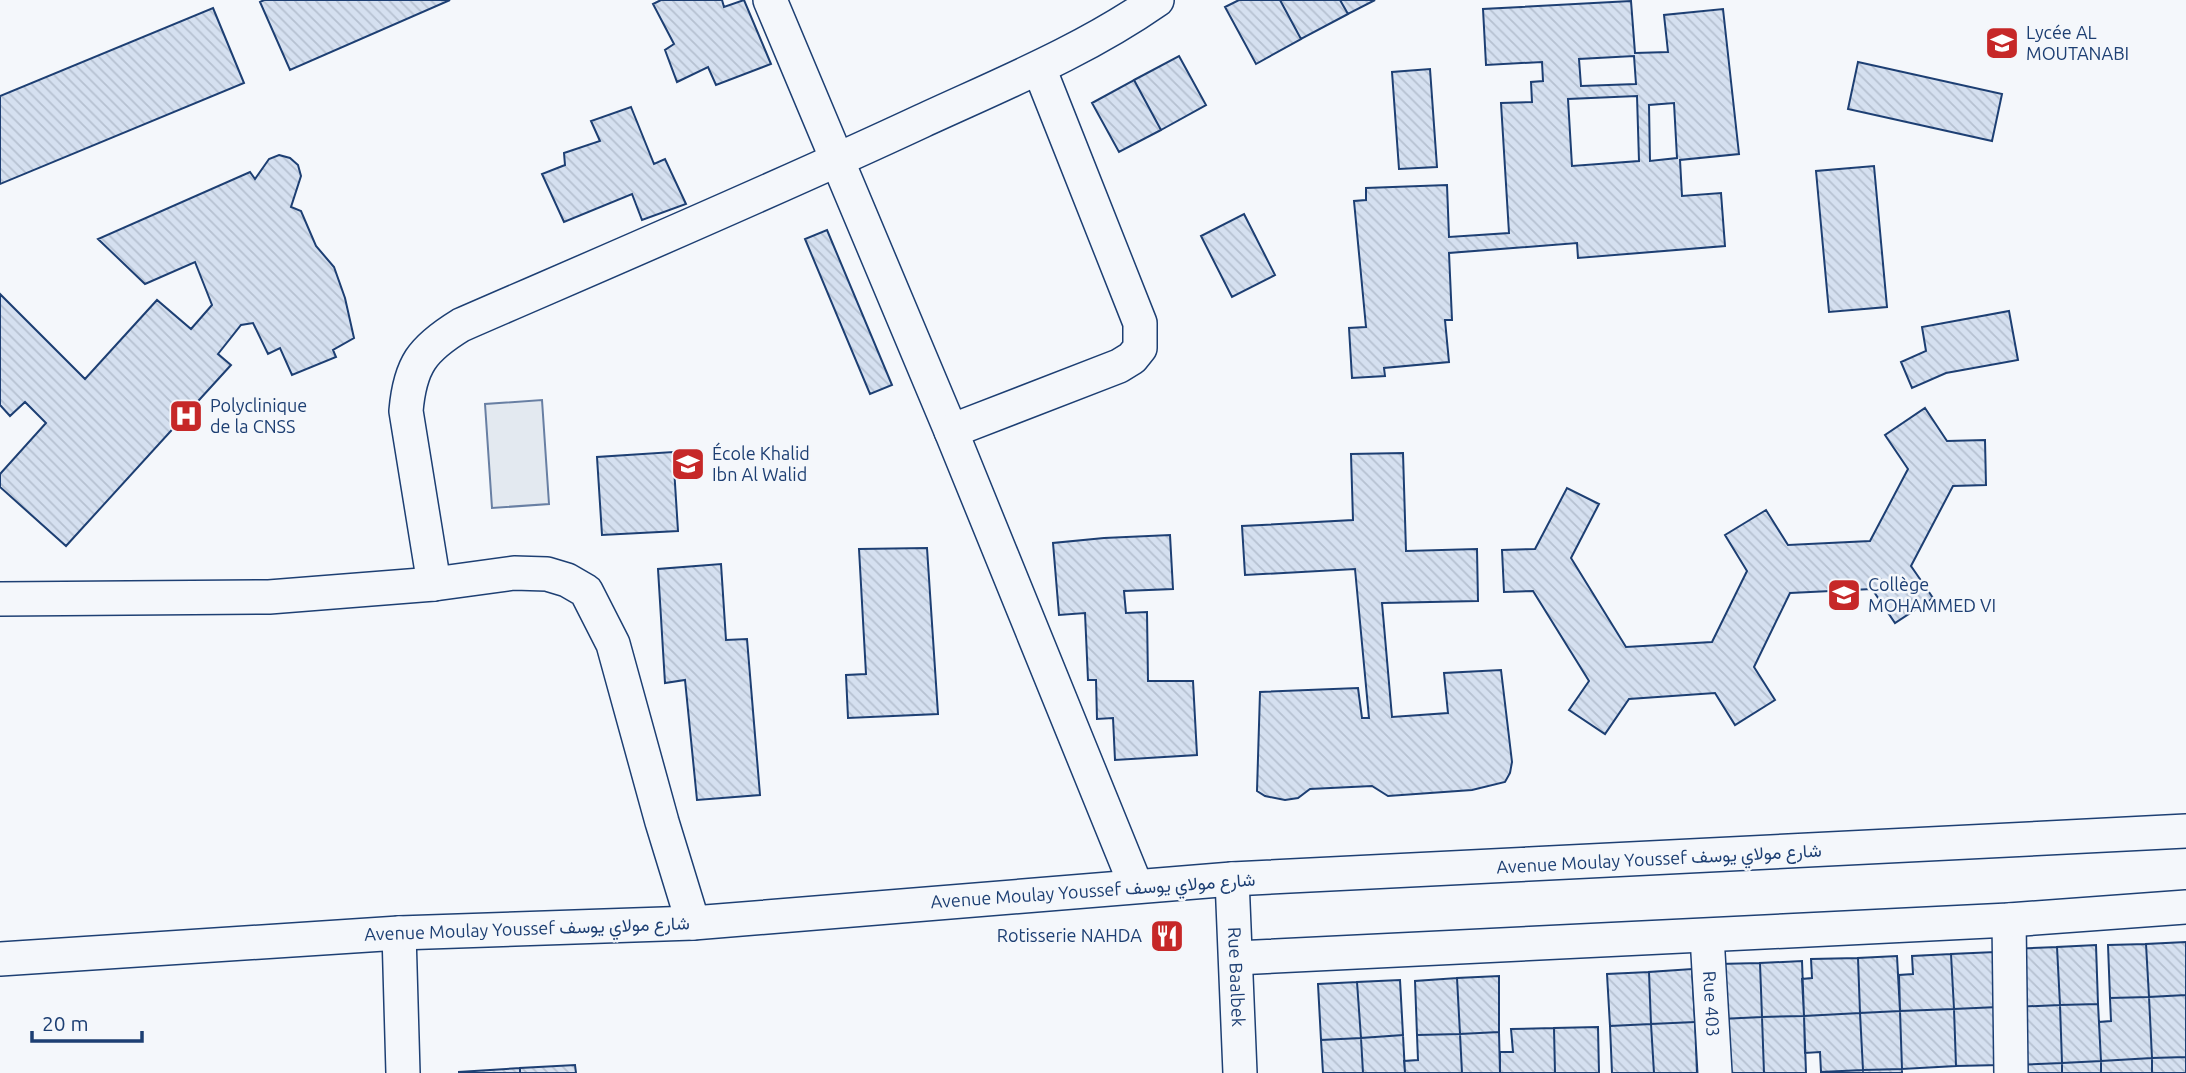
<svg xmlns="http://www.w3.org/2000/svg" width="2186" height="1073" viewBox="0 0 2186 1073" font-family="Ubuntu,Vazirmatn,sans-serif">
  <style>
    .green { fill: #e3e9f0; stroke: #687fa3; stroke-width: 2 }
    .building { fill: url(#building-back-hatch); stroke: #1d3f73; stroke-width: 2; fill-rule: evenodd }
    .lines { fill: none; stroke-linecap: round; stroke-linejoin: round }
    .street-casing { stroke: #1d3f73; stroke-width: 36 }
    .street { stroke: #f4f7fb; stroke-width: 33 }
    .labels { text-anchor: middle; stroke-width: 5; stroke-linejoin: round; paint-order: stroke }
    .poi-label { font-size: 18px; fill: #1d3f73; stroke: #f4f7fb; text-anchor: start }
    .street-label { font-size: 18px; fill: #1d3f73; stroke: #f4f7fb }
  </style>
  <defs>
    <pattern id="building-back-hatch" width="6" height="6" patternUnits="userSpaceOnUse" patternTransform="scale(1.75)"><rect width="6" height="6" fill="#d5e0f0"/><path d="M-1 5l2 2M0 0l6 6M5-1l2 2" fill="none" stroke="#b6c1d1"/></pattern>
  </defs>
  <rect width="100%" height="100%" fill="#f4f7fb"/>
  <!-- green -->
  <path class="green" d="M542,400L549,504L492,508L485,404Z"/>
  <!-- building -->
  <path class="building" d="M264,0H450L290,70L260,2Z
    M661,0H722L724,7L744,0L771,64L716,85L708,67L677,82L665,50L674,44L653,4Z
    M1239,0H1280L1301,39L1256,64L1225,7Z
    M1280,0H1340L1348,14L1301,39Z
    M1340,0H1375L1348,14Z
    M1631,1L1635,53L1668,52L1664,15L1723,9L1739,154L1680,160L1682,196L1721,193L1725,246L1578,258L1577,243L1449,253L1452,320H1445L1449,362L1384,368L1385,376L1352,378L1349,328L1366,327L1354,201L1366,200V188L1447,185L1449,237L1509,233L1501,103L1532,102L1531,82L1543,81L1542,62L1486,65L1483,9ZM1634,56L1636,84L1581,86L1579,59ZM1637,96L1639,161L1572,166L1568,99ZM1674,103L1677,158L1650,161L1649,105Z
    M213,8L244,83L0,184V96Z
    M1179,56L1206,105L1161,130L1134,80Z
    M1858,62L2002,94L1992,141L1848,109Z
    M1430,69L1437,167L1399,169L1392,72Z
    M1134,80L1161,130L1119,152L1092,103Z
    M631,107L654,164L665,159L686,204L642,220L632,194L564,222L542,174L565,165L564,153L600,141L591,121Z
    M279,155L290,158L298,165L301,176L291,207L301,211L316,246L334,267L345,298L354,338L333,350L336,357L292,375L280,348L268,354L253,323L241,325L218,354L231,365L66,546L0,487V474L46,423L25,402L10,416L0,405V294L85,379L157,300L191,329L212,305L195,262L145,284L98,239L250,172L255,179L269,159Z
    M1874,166L1887,307L1829,312L1816,171Z
    M1244,214L1275,275L1232,297L1201,236Z
    M827,230L892,385L870,394L805,239Z
    M2009,311L2018,360L1946,373L1912,388L1901,362L1926,351L1922,327Z
    M1925,408L1947,441L1985,440L1986,485L1953,486L1911,566L1933,598L1895,623L1872,589L1790,593L1754,667L1775,700L1735,725L1715,693L1629,699L1605,734L1569,710L1589,681L1533,591L1504,592L1502,550L1535,549L1567,488L1599,504L1571,558L1626,647L1712,642L1747,571L1725,535L1766,510L1788,545L1870,541L1908,469L1885,435Z
    M673,452L678,531L602,535L597,457Z
    M1403,453L1406,551L1477,549L1478,601L1382,603L1392,717L1448,713L1444,673L1501,670L1512,762L1510,773L1505,782L1472,790L1388,796L1372,786L1310,789L1298,798L1285,800L1265,796L1257,791L1260,692L1358,688L1362,718H1369L1355,569L1245,575L1242,526L1353,520L1351,454Z
    M1170,535L1173,589L1124,591L1126,613L1147,612L1148,681H1193L1197,755L1115,760L1113,718L1097,719L1096,680H1088L1085,613L1059,615L1053,543L1104,538Z
    M927,548L938,714L848,718L846,675L866,674L859,549Z
    M721,564L726,640L747,639L760,795L697,800L685,680L665,683L658,569Z
    M2186,942V995L2149,997L2146,944Z
    M2146,944L2149,997L2110,998L2108,945Z
    M2096,945L2098,1004L2060,1005L2057,947Z
    M2057,947L2060,1005L2013,1007L2010,949Z
    M1995,952L1998,1007L1954,1009L1951,954Z
    M1951,954L1954,1009L1900,1011L1899,975L1913,974L1912,956Z
    M1897,956L1900,1011L1860,1013L1858,958Z
    M1858,958L1860,1013L1804,1016L1802,979L1812,978L1811,959Z
    M1802,961L1804,1016L1762,1017L1760,963Z
    M1760,963L1762,1017L1721,1019L1718,964Z
    M1692,969L1695,1022L1651,1024L1649,972Z
    M1649,972L1651,1024L1610,1026L1607,974Z
    M1499,976V1032L1460,1034L1457,978Z
    M1457,978L1460,1034L1417,1035L1415,981Z
    M1400,980L1403,1035L1361,1038L1357,982Z
    M1357,982L1361,1038L1321,1040L1318,984Z
    M2186,995V1057L2152,1058L2149,997Z
    M2149,997L2152,1058L2101,1061L2099,1022L2111,1021L2110,998Z
    M2098,1004L2101,1061L2062,1063L2060,1005Z
    M2060,1005L2062,1063L2015,1065L2013,1007Z
    M1998,1007L2000,1065L1956,1066L1954,1009Z
    M1954,1009L1956,1066L1902,1069L1900,1011Z
    M1900,1011L1902,1069L1863,1070L1860,1013Z
    M1860,1013L1863,1070L1821,1072L1820,1052L1805,1053L1804,1016Z
    M1804,1016L1806,1073H1764L1762,1017Z
    M1762,1017L1764,1073H1723L1721,1019Z
    M1695,1022L1697,1073H1654L1651,1024Z
    M1651,1024L1654,1073H1612L1610,1026Z
    M1598,1027L1599,1073H1555L1554,1028Z
    M1554,1028L1555,1073H1500V1052H1513L1511,1029Z
    M1499,1032L1500,1073H1462L1460,1034Z
    M1460,1034L1462,1073H1405L1404,1061L1418,1060L1417,1035Z
    M1403,1035L1405,1073H1363L1361,1038Z
    M1361,1038L1363,1073H1323L1321,1040Z
    M2186,1057V1073H2152V1058Z
    M2152,1058V1073H2101V1061Z
    M2101,1061V1073H2062V1063Z
    M2062,1063V1073H2015V1065Z
    M575,1065L576,1073H520V1068Z
    M520,1068V1073H459V1072Z
    M1902,1069V1073H1863V1070Z
    M1863,1070V1073H1821V1072Z"/>
  <g class="lines">
    <!-- street casing -->
    <g class="street-casing">
      <g id="street">
        <path d="M770,0L951,431L1136,886"/>
        <path d="M951,431L1119,366L1132,358L1140,348V323L1039,68"/>
        <path d="M434,584L406,411C410,365 422,349 461,325C615,258 770,192 922,121C1002,84 1084,51 1157,0"/>
        <path d="M0,599L269,597L434,584L514,573L547,574L567,580L586,591L613,644L662,822L693,923"/>
        <path id="s1" d="M1232,879L1240,1073"/>
        <path d="M2009,920L2011,1073"/>
        <path d="M399,933L403,1073"/>
        <path id="s2" d="M1707,936L1715,1073"/>
        <path d="M1236,958L2009,920L2186,907"/>
        <path d="M0,959L399,933L693,923L1232,879L2186,831"/>
      </g>
    </g>
    <!-- street -->
    <use href="#street" class="street"/>
  </g>
  <!-- icons -->
  <defs>
    <g id="school-square" transform="scale(1.75)"><rect x="-9" y="-9" width="18" height="18" rx="4" fill="#c62828" stroke="#f4f7fb"/><path d="M0-5L7-2L0 1L-7-2ZM-4 1L0 2.5L4 1V4Q0 6-4 4Z" fill="#fff"/></g>
    <g id="hospital-square" transform="scale(1.75)"><rect x="-9" y="-9" width="18" height="18" rx="4" fill="#c62828" stroke="#f4f7fb"/><path d="M-5-5h3v3.5h4V-5h3V5h-3V1.5h-4V5h-3Z" fill="#fff"/></g>
    <g id="restaurant-square" transform="scale(1.75)"><rect x="-9" y="-9" width="18" height="18" rx="4" fill="#c62828" stroke="#f4f7fb"/><path d="M-5-6h1v4h1v-4h1v4h1v-4h1v5L-1.5 .5V6h-2V.5L-5-1ZM5-6V6H3V1.5H1.5Q1.5-4 5-6Z" fill="#fff"/></g>
  </defs>
  <g fill-rule="evenodd">
    <use href="#school-square" x="2002" y="43"/>
    <use href="#hospital-square" x="186" y="416"/>
    <use href="#school-square" x="688" y="464"/>
    <use href="#school-square" x="1844" y="595"/>
    <use href="#restaurant-square" x="1167" y="936"/>
  </g>
  <g class="labels">
    <!-- poi labels -->
    <g class="poi-label">
      <text x="2026" y="39">Lycée AL<tspan x="2026" dy="21">MOUTANABI</tspan></text>
      <text x="210" y="412">Polyclinique<tspan x="210" dy="21">de la CNSS</tspan></text>
      <text x="712" y="460">École Khalid<tspan x="712" dy="21">Ibn Al Walid</tspan></text>
      <text x="1868" y="591">Collège<tspan x="1868" dy="21">MOHAMMED VI</tspan></text>
      <text x="1142" y="942" text-anchor="end">Rotisserie NAHDA</text>
    </g>
    <!-- street labels -->
    <g class="street-label">
      <text transform="translate(1659 859) rotate(-3)" y="6">Avenue Moulay Youssef شارع مولاي يوسف</text>
      <text transform="translate(1093 891) rotate(-4)" y="6">Avenue Moulay Youssef شارع مولاي يوسف</text>
      <text transform="translate(527 929) rotate(-2)" y="6">Avenue Moulay Youssef شارع مولاي يوسف</text>
      <text dy="6" stroke="none"><textPath href="#s1" startOffset="98">Rue Baalbek</textPath></text>
      <text dy="6" stroke="none"><textPath href="#s2" startOffset="68">Rue 403</textPath></text>
    </g>
  </g>
  <!-- scale -->
  <path d="M32 1031v10h110v-10" fill="none" stroke="#1d3f73" stroke-width="3.5"/>
  <text x="42" y="1031" font-size="21" fill="#1d3f73" stroke="#f4f7fb" stroke-width="5" paint-order="stroke">20 m</text>
</svg>
